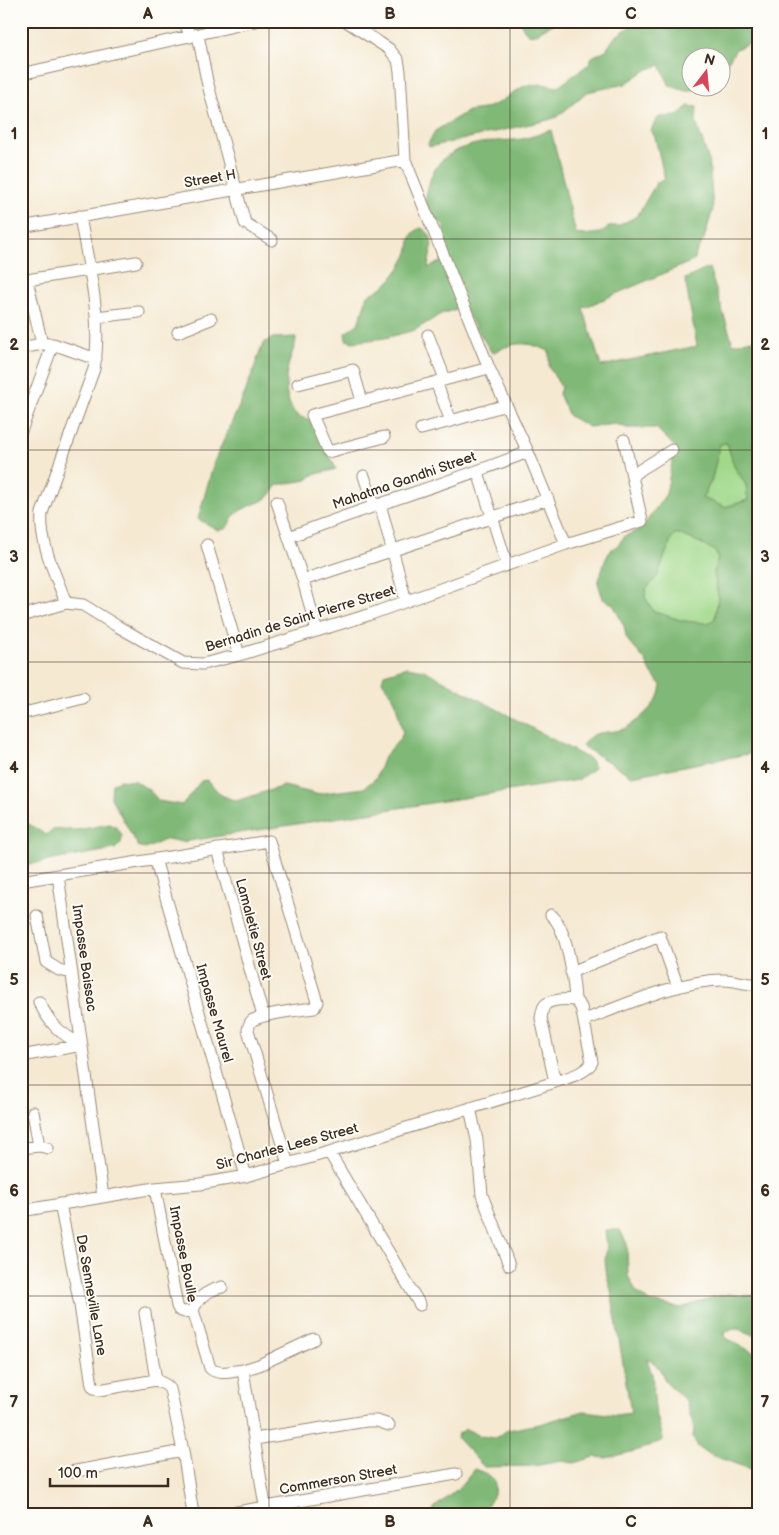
<svg xmlns="http://www.w3.org/2000/svg" width="779" height="1535" viewBox="0 0 779 1535" font-family="'Balsamiq Sans',sans-serif">
  <style>
    .green { fill: #a1d98b; stroke: #6e8254 }
    .forest { fill: #80b977; stroke: #5e724a; fill-rule: evenodd }
    .lines { fill: none; stroke-linecap: round; stroke-linejoin: round }
    .minor-casing { stroke: #988a78; stroke-width: 13 }
    .minor { stroke: #fff; stroke-width: 11 }
    .grid { fill: none; stroke: #3b2a1e; stroke-width: 1; stroke-opacity: 0.55 }
    .labels { text-anchor: middle; stroke-width: 4; stroke-linejoin: round; paint-order: stroke }
    .street-label { font-size: 14px; fill: #3b2a1e; stroke: #fdfcf7 }
    .neatline { fill: none; stroke: #3b2a1e; stroke-width: 2 }
    .grid-label { font-size: 16px; text-anchor: middle; font-weight: bold; fill: #3b2a1e }
  </style>
  <rect width="100%" height="100%" fill="#fdfcf7"/>
  <filter id="ink" filterUnits="userSpaceOnUse"><feTurbulence type="fractalNoise" baseFrequency=".02" numOctaves="2"/><feDisplacementMap in="SourceGraphic" scale="10" xChannelSelector="R" yChannelSelector="G"/><feConvolveMatrix kernelMatrix="1 2 1 2 8 2 1 2 1" color-interpolation-filters="sRGB"/></filter>
  <filter id="wash" filterUnits="userSpaceOnUse"><feTurbulence type="fractalNoise" baseFrequency=".0096" numOctaves="4" result="noise"/><feDisplacementMap in="SourceGraphic" scale="20" xChannelSelector="R" yChannelSelector="G"/><feGaussianBlur stdDeviation="1.12" result="paint"/><feColorMatrix in="noise" values="0 0 0 0 0 0 0 0 0 0 0 0 0 0 0 0 0 1.4 0 .05"/><feComposite in="paint" operator="in"/></filter>
  <g filter="url(#wash)">
    <rect width="100%" height="100%" fill="#f5e9d2"/>
    <!-- green -->
    <path class="green" d="M727,443L734,466L746,485L748,500L725,507L702,498L711,482L720,444Z
      M676,533L701,543L715,551L718,558L714,572L718,596L715,619L708,623L683,621L653,611L645,597L646,589L657,577L671,539Z"/>
    <!-- forest -->
    <path class="forest" d="M520,21H563C559,22 555,23 551,25C537,31 529,45 520,21Z
      M638,21H758V39L736,49L722,71V58H692V88H701C690,92 681,90 670,86L660,65L646,70L625,84L587,92L557,117L548,120L429,147L428,144L435,131L468,111L484,109L498,103L524,86L542,84L558,87L589,64L592,57L606,50L615,37Z
      M688,106L697,107L696,122L709,161L713,209L704,239L696,253L695,260L583,308L601,366L697,346L685,279L709,268L733,344L758,339V752L632,776L582,746C593,729 604,734 620,730C631,728 654,707 658,697C660,693 660,689 661,685L652,674L645,660L629,642L626,636L624,626L613,604L603,599L598,583L605,561L610,550L617,546L624,537L642,528L666,494L675,447L656,428H627L616,424L589,427L569,416L559,394L561,387L549,367V351C524,341 517,341 492,353L463,307L441,314L415,330L385,338L353,342L346,340L345,333L358,324L368,295C385,289 398,273 406,257C413,244 405,235 421,228C438,235 430,253 428,268L442,261L440,245L444,232L443,224L424,210C426,195 428,179 437,166C447,151 471,144 488,142C499,140 511,141 522,139C532,137 542,133 551,130L576,234L583,235L600,233L610,226H618L637,216L657,182L665,180L655,137L651,131L654,123L659,117L677,116ZM727,443L734,466L746,485L748,500L725,507L702,498L711,482L720,444ZM676,533L701,543L715,551L718,558L714,572L718,596L715,619L708,623L683,621L653,611L645,597L646,589L657,577L671,539Z
      M296,337C296,346 292,351 290,360C284,375 284,399 295,413C300,419 310,419 317,421L323,442L336,469L313,475L307,480L277,485C269,505 248,502 235,515C231,518 229,525 226,529L218,530L198,519L214,462L245,393L261,349L265,342L273,338Z
      M407,667L424,670L591,760L594,768L578,780L182,842L167,839L145,849L138,846L111,798L112,784L119,780L135,781L149,790L159,801L182,805L201,781L207,780L221,795L236,801L284,786L316,794L364,788L376,778L384,757L400,739L403,733L395,701L382,681L384,674Z
      M21,819L46,835L53,830L61,829L77,830L110,824L117,828L122,835L121,843L115,849L31,864L21,867Z
      M605,1230H620L627,1244L628,1276L636,1291L649,1302L682,1308L713,1297L728,1294L744,1296L758,1295V1338C747,1332 737,1325 725,1332V1336L728,1339L758,1355V1472L709,1454L698,1447L693,1437L694,1428L686,1401L665,1381L662,1373L651,1360L647,1359L652,1374L655,1409L663,1438L661,1441L639,1450L606,1458L595,1457L574,1463L562,1461L533,1466L484,1467L457,1438L458,1434L466,1429L480,1436L495,1438L508,1430L540,1424L584,1411L616,1415L631,1413L611,1290L607,1276L605,1261L607,1245Z
      M475,1469C479,1471 486,1473 490,1476C503,1486 488,1509 476,1514C468,1516 441,1514 432,1514L434,1508L460,1487Z"/>
  </g>
  <g filter="url(#ink)">
    <g class="lines">
      <!-- minor casing -->
      <g class="minor-casing">
        <path id="minor" d="M185,21L190,37
          M346,21L389,49L398,60L400,71L405,160L489,368L528,452L566,544
          M198,35L207,81L245,223L272,240
          M21,74L256,21
          M21,227L405,160
          M27,280L42,344
          M21,281L136,262
          M96,317L139,312
          M178,332L211,319
          M428,335L445,379
          M21,348L42,344H53L96,359
          M436,382L451,421L506,405
          M298,384L353,370L362,401
          M421,429L451,421
          M21,431L53,344
          M384,437L328,452L312,415L489,368
          M478,472L507,565
          M632,475L672,450
          M364,476L374,506
          M277,502L303,580L317,631
          M380,504L406,601
          M289,537C368,506 450,483 528,452
          M207,545L239,655
          M303,580L548,499
          M66,603C56,575 39,543 42,513L94,369C103,319 88,265 80,216
          M21,616L66,603L83,605L117,626L183,663L203,664L239,655L368,615L566,544L642,521L624,440
          M21,714L83,698
          M217,849L263,1016
          M155,859L246,1176
          M58,875L103,1197
          M21,881L269,841L317,1002L314,1008C299,1010 266,1013 253,1020C249,1022 249,1026 248,1030L288,1164
          M551,915C567,927 574,981 575,1000
          M37,916L46,962L59,970L72,973
          M571,972L660,936L678,987
          M39,1002C50,1024 59,1033 82,1045
          M584,1020C626,1005 679,980 724,980C736,980 746,985 758,984
          M21,1056L82,1045
          M470,1108L477,1140L482,1195L509,1265
          M33,1112L39,1146
          M21,1148L39,1146L48,1148
          M329,1152L420,1305
          M155,1188L177,1306L179,1310L184,1312L193,1310
          M60,1204L80,1305L92,1385L94,1388L99,1390L156,1380L166,1385L170,1389L183,1451L193,1514
          M21,1211L155,1188L200,1184L246,1176L329,1152L555,1082C568,1077 584,1075 592,1062L581,1007L575,1000C568,999 551,999 545,1005C542,1008 542,1014 541,1018L555,1082
          M193,1310L210,1368C218,1376 233,1371 243,1370
          M193,1310C199,1296 207,1291 222,1287
          M145,1313L156,1380
          M255,1439L366,1421H377L389,1425
          M71,1472L183,1451
          M265,1506L243,1370L259,1365L314,1339
          M225,1514L456,1474"/>
      </g>
      <!-- minor -->
      <use href="#minor" class="minor"/>
    </g>
  </g>
  <!-- grid -->
  <path class="grid" d="M269,21V1514M510,21V1514M21,239H758M21,450H758M21,662H758M21,873H758M21,1085H758M21,1296H758"/>
  <g class="labels">
    <!-- street labels -->
    <g class="street-label">
      <text transform="translate(210 178) rotate(-10)" y="5">Street H</text>
      <text transform="translate(404 480) rotate(-19)" y="5">Mahatma Gandhi Street</text>
      <text transform="translate(300 618) rotate(-17)" y="5">Bernadin de Saint Pierre Street</text>
      <text transform="translate(254 929) rotate(75)" y="5">Lamaletie Street</text>
      <text transform="translate(85 958) rotate(82)" y="5">Impasse Baissac</text>
      <text transform="translate(215 1013) rotate(74)" y="5">Impasse Maurel</text>
      <text transform="translate(287 1146) rotate(-15)" y="5">Sir Charles Lees Street</text>
      <text transform="translate(184 1254) rotate(79)" y="5">Impasse Boulle</text>
      <text transform="translate(92 1295) rotate(80)" y="5">De Senneville Lane</text>
      <text transform="translate(338 1479) rotate(-10)" y="5">Commerson Street</text>
    </g>
  </g>
  <!-- margin -->
  <rect width="779" height="1535" fill="none" stroke="#fdfcf7" stroke-width="55"/>
  <!-- north arrow -->
  <g transform="translate(706 72) rotate(16)"><circle r="24" fill="#fdfcf7" stroke="#afa8a0"/>
  <path d="M0-4L9 19L0 12L-9 19Z" fill="#d1495b"/>
  <text y="-8" font-size="14" font-weight="bold" text-anchor="middle" fill="#3b2a1e">N</text>
  </g>
  <!-- scale -->
  <path d="M50 1478v8h118v-8" fill="none" stroke="#3b2a1e" stroke-width="2.5"/>
  <text x="58" y="1478" font-size="15" fill="#3b2a1e" stroke="#fdfcf7" stroke-width="4" paint-order="stroke">100 m</text>
  <rect x="28" y="28" width="724" height="1480" class="neatline"/>
  <g class="grid-label">
    <text x="148" y="19">A</text>
    <text x="390" y="19">B</text>
    <text x="631" y="19">C</text>
    <text x="14" y="139">1</text>
    <text x="765" y="139">1</text>
    <text x="14" y="350">2</text>
    <text x="765" y="350">2</text>
    <text x="14" y="562">3</text>
    <text x="765" y="562">3</text>
    <text x="14" y="773">4</text>
    <text x="765" y="773">4</text>
    <text x="14" y="985">5</text>
    <text x="765" y="985">5</text>
    <text x="14" y="1196">6</text>
    <text x="765" y="1196">6</text>
    <text x="14" y="1407">7</text>
    <text x="765" y="1407">7</text>
    <text x="148" y="1527">A</text>
    <text x="390" y="1527">B</text>
    <text x="631" y="1527">C</text>
  </g>
</svg>
